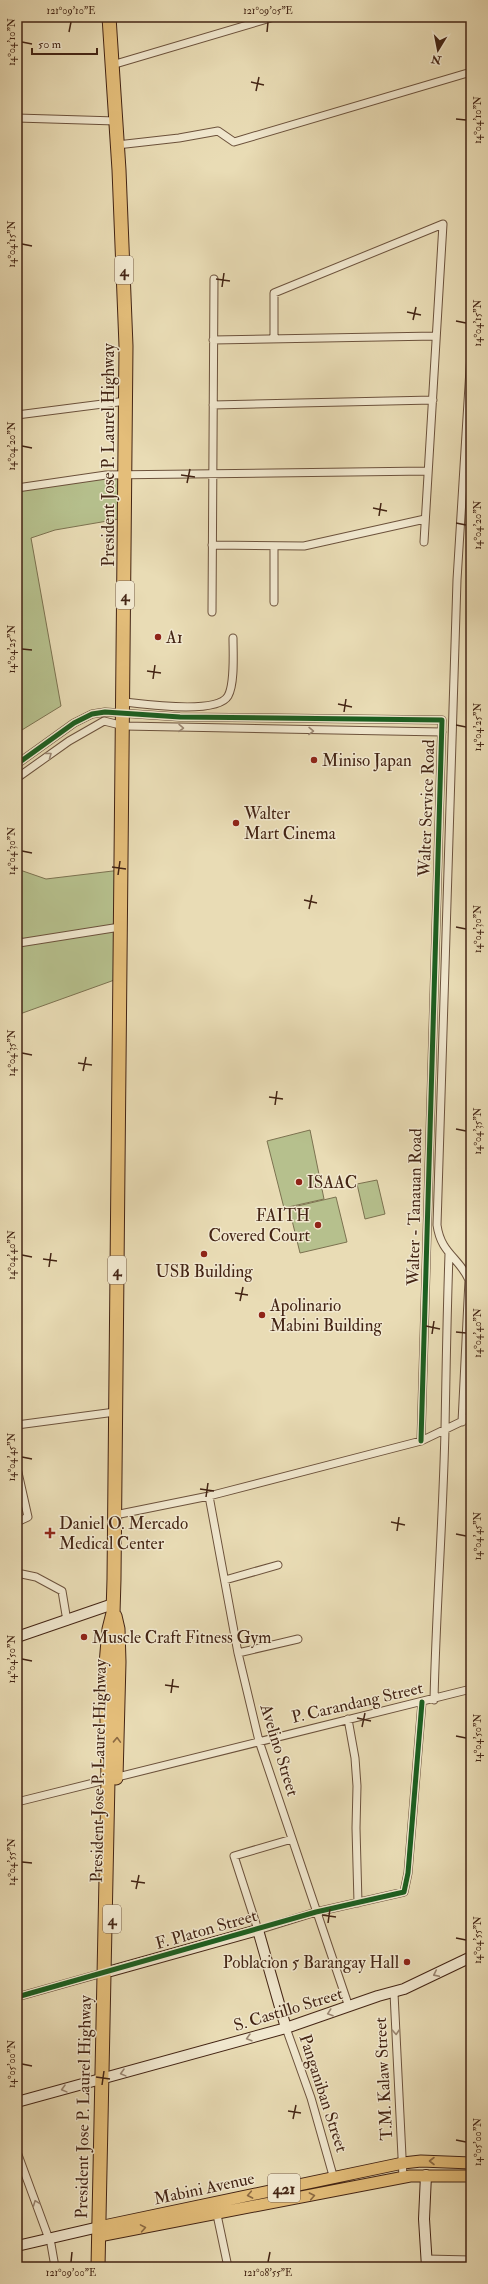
<svg xmlns="http://www.w3.org/2000/svg" width="488" height="2284" viewBox="0 0 488 2284" font-family="'IM FELL Double Pica',serif">
  <style>
    .green { fill: #b6c08d; stroke: #7c7250 }
    .lines { fill: none; stroke-linecap: round; stroke-linejoin: round }
    .street-casing { stroke: #6c523c; stroke-width: 9 }
    .secondary-casing { stroke: #432414; stroke-width: 12 }
    .primary-casing { stroke: #432414; stroke-width: 13 }
    .highway-casing { stroke: #432414; stroke-width: 15 }
    .street { stroke: #f1e8cf; stroke-width: 7 }
    .secondary { stroke: #f1e8cf; stroke-width: 10 }
    .primary { stroke: #e4be7a; stroke-width: 11 }
    .highway { stroke: #e4be7a; stroke-width: 13 }
    .cycleway-casing { stroke: #f1e8cf; stroke-width: 8 }
    .cycleway { stroke: #1b5e20; stroke-width: 5 }
    .oneway { stroke: #9a8672 }
    .oneway2 { stroke: #8b6942 }
    .ticks { fill: none; stroke: #432414; stroke-width: 1.5 }
    .poi-dot { fill: #8f2418; stroke: #f1e8cf; stroke-width: 1.5 }
    .labels { text-anchor: middle; stroke-width: 3; stroke-linejoin: round; paint-order: stroke }
    .shield { fill: #f1e8cf; stroke: #775f4c; stroke-width: 1 }
    .shield-label { font-size: 16px; font-weight: bold; fill: #432414 }
    .street-label { font-size: 17px; fill: #432414; stroke: #f1e8cf }
    .poi-label { font-size: 17px; fill: #432414; stroke: #f1e8cf; text-anchor: start }
    .neatline { fill: none; stroke: #432414; stroke-width: 1.5 }
    .ticks-label { font-size: 10px; text-anchor: middle; fill: #432414 }
  </style>
  <rect width="100%" height="100%" fill="#e9dcb5"/>
  <filter id="stains"><feTurbulence type="fractalNoise" baseFrequency=".005" numOctaves="4"/><feColorMatrix values="0 0 0 0 .2 0 0 0 0 .09 0 0 0 0 .02 0 0 0 .5 -.17"/></filter>
  <radialGradient id="worn" r=".72"><stop offset=".6" stop-color="#630" stop-opacity="0"/><stop offset="1" stop-color="#630" stop-opacity=".3"/></radialGradient>
  <!-- green -->
  <path class="green" d="M126,475L125,518L55,530L31,538L61,706L17,733V485Z
    M17,869L46,879L121,870L120,978L17,1015Z
    M310,1130L324,1199L284,1208L267,1141Z
    M377,1180L385,1214L365,1219L357,1184Z
    M336,1197L347,1242L300,1253L289,1208Z"/>
  <g class="lines">
    <!-- street casing -->
    <g class="street-casing">
      <path id="street" d="M112,65L274,17
        M17,118L116,121
        M117,145L179,138L218,131L234,142L471,72
        M274,338V293L443,224L424,542
        M213,340L436,336
        M213,405L433,400
        M17,415L126,401
        M17,488L106,475L428,471
        M212,545L304,546L425,519
        M274,546V602
        M212,612L214,279
        M124,702C143,704 217,715 228,696C235,684 233,653 233,638
        M17,764L74,723L92,714L105,712L180,717L442,720L421,1441
        M17,778L69,741L104,721L124,726L442,732
        M17,935L19,943L120,927
        M462,1422L469,1280C459,1257 441,1254 437,1225L457,580L471,353
        M17,1425L115,1412
        M17,1468L28,1517L17,1522
        M209,1496L238,1653L259,1741L349,2007
        M115,1515L209,1496L421,1441L471,1417
        M17,1573L36,1577L62,1591L67,1621
        M225,1580L278,1565
        M238,1653L298,1639
        M434,1700C436,1610 443,1520 445,1430C446,1371 447,1312 449,1254
        M348,1719L355,1758L357,1786L356,1828L358,1903
        M17,1802L471,1689
        M292,1839L234,1856L258,1930L316,1912L404,1892L408,1873L422,1702
        M394,1993L403,2177
        M17,1997L106,1972
        M286,2028L311,2098L334,2179
        M17,2152L49,2239
        M216,2210L228,2267
        M51,2244L55,2267
        M426,2259L471,2260"/>
    </g>
    <!-- secondary casing -->
    <g class="secondary-casing">
      <path id="secondary" d="M17,1637L113,1604
        M111,1971L258,1930L286,2028
        M17,2102L286,2028L378,1996L404,1989L471,1957
        M426,2175L424,2219L427,2267
        M17,2246L99,2227"/>
    </g>
    <!-- primary casing -->
    <g class="primary-casing">
      <path id="primary" d="M99,2227L403,2163L421,2161L471,2163
        M99,2236L410,2176H471"/>
    </g>
    <!-- highway casing -->
    <g class="highway-casing">
      <path id="highway" d="M115,1616L118,1629L119,1662L116,1778
        M98,2267L108,1780L106,1664L109,1629L113,1613L114,1579L126,346L119,170L109,17"/>
    </g>
    <!-- street -->
    <use href="#street" class="street"/>
    <!-- secondary -->
    <use href="#secondary" class="secondary"/>
    <!-- primary -->
    <use href="#primary" class="primary"/>
    <!-- highway -->
    <use href="#highway" class="highway"/>
    <!-- cycleway casing -->
    <g class="cycleway-casing">
      <path id="cycleway" d="M17,764L74,723L92,714L105,712L180,717L442,720L421,1441
        M17,1997L316,1912L404,1892L408,1873L422,1702"/>
    </g>
    <!-- cycleway -->
    <use href="#cycleway" class="cycleway"/>
  </g>
  <!-- one-way arrows -->
  <defs><path id="oneway-chevron" d="M-2-3.5L2.5 0L-2 3.5" fill="none" stroke-width="1.6" stroke-linecap="round" stroke-linejoin="round"/></defs>
  <g class="oneway">
    <use href="#oneway-chevron" transform="translate(181 728) rotate(1)"/>
    <use href="#oneway-chevron" transform="translate(311 731) rotate(1)"/>
    <use href="#oneway-chevron" transform="translate(49 755) rotate(-36)"/>
    <use href="#oneway-chevron" transform="translate(436 1974) rotate(154)"/>
    <use href="#oneway-chevron" transform="translate(330 2013) rotate(161)"/>
    <use href="#oneway-chevron" transform="translate(396 2032) rotate(87)"/>
    <use href="#oneway-chevron" transform="translate(249 2038) rotate(164)"/>
    <use href="#oneway-chevron" transform="translate(123 2073) rotate(165)"/>
    <use href="#oneway-chevron" transform="translate(64 2089) rotate(165)"/>
    <use href="#oneway-chevron" transform="translate(36 2203) rotate(-111)"/>
  </g>
  <g class="oneway2">
    <use href="#oneway-chevron" transform="translate(117 1740) rotate(-88)"/>
    <use href="#oneway-chevron" transform="translate(432 2161) rotate(-180)"/>
    <use href="#oneway-chevron" transform="translate(250 2195) rotate(169)"/>
    <use href="#oneway-chevron" transform="translate(312 2196) rotate(-11)"/>
    <use href="#oneway-chevron" transform="translate(143 2228) rotate(-10)"/>
  </g>
  <!-- ticks -->
  <path class="ticks" d="M69,32L71,22M267,32L268,22M22,42L32,44M251,82L264,85M256,91L259,77M456,119L466,120M22,244L32,246M216,279L230,281M222,287L224,273M407,312L421,315M413,320L416,307M456,321L466,323M22,446L32,448M181,475L195,477M187,483L190,469M373,508L387,511M379,516L381,503M456,523L466,525M22,649L32,650M147,671L161,673M153,679L155,665M338,704L352,707M344,712L346,699M456,725L466,727M22,851L32,853M112,867L126,869M118,875L120,861M304,900L317,903M309,909L312,895M456,927L466,929M22,1053L32,1055M78,1063L92,1065M83,1071L86,1057M269,1097L283,1099M275,1105L277,1091M456,1129L466,1131M22,1255L32,1257M43,1259L57,1261M49,1267L51,1253M235,1293L248,1295M240,1301L243,1287M426,1326L440,1329M456,1332L466,1333M432,1334L434,1321M22,1457L32,1459M200,1489L214,1491M206,1497L208,1483M391,1522L405,1525M397,1531L399,1517M456,1534L466,1536M22,1659L32,1661M165,1685L179,1687M171,1693L173,1679M357,1718L371,1721M362,1727L365,1713M456,1736L466,1738M22,1862L32,1863M131,1881L145,1883M136,1889L139,1875M322,1915L336,1917M328,1923L330,1909M456,1938L466,1940M22,2064L32,2066M96,2077L110,2079M102,2085L104,2071M288,2111L301,2113M293,2119L296,2105M456,2140L466,2142M71,2262L72,2252M268,2262L270,2252"/>
  <!-- markers -->
  <g class="poi-dot">
    <circle cx="158" cy="637" r="4"/>
    <circle cx="314" cy="760" r="4"/>
    <circle cx="236" cy="823" r="4"/>
    <circle cx="299" cy="1182" r="4"/>
    <circle cx="318" cy="1225" r="4"/>
    <circle cx="204" cy="1254" r="4"/>
    <circle cx="262" cy="1315" r="4"/>
    <path d="M48 1527h4v4h4v4h-4v4h-4v-4h-4v-4h4z"/>
    <circle cx="84" cy="1637" r="4"/>
    <circle cx="407" cy="1962" r="4"/>
  </g>
  <g class="labels">
    <!-- shield labels -->
    <g class="shield">
      <rect x="115" y="256" width="18" height="28" rx="3"/>
      <rect x="116" y="581" width="18" height="28" rx="3"/>
      <rect x="108" y="1256" width="18" height="28" rx="3"/>
      <rect x="103" y="1905" width="18" height="28" rx="3"/>
      <rect x="268" y="2174" width="32" height="28" rx="3"/>
    </g>
    <g class="shield-label">
      <text x="124" y="276">4</text>
      <text x="125" y="601">4</text>
      <text x="117" y="1276">4</text>
      <text x="112" y="1925">4</text>
      <text x="284" y="2194">421</text>
    </g>
    <!-- street labels -->
    <g class="street-label">
      <text transform="translate(108 455) rotate(-90)" y="6">President Jose P. Laurel Highway</text>
      <text transform="translate(426 808) rotate(-88)" y="6">Walter Service Road</text>
      <text transform="translate(414 1207) rotate(-89)" y="6">Walter - Tanauan Road</text>
      <text transform="translate(357 1702) rotate(-13)" y="6">P. Carandang Street</text>
      <text transform="translate(280 1750) rotate(73)" y="6">Avelino Street</text>
      <text transform="translate(98 1771) rotate(-89)" y="6">President Jose P. Laurel Highway</text>
      <text transform="translate(206 1929) rotate(-16)" y="6">F. Platon Street</text>
      <text transform="translate(288 2009) rotate(-17)" y="6">S. Castillo Street</text>
      <text transform="translate(383 2079) rotate(-93)" y="6">T.M. Kalaw Street</text>
      <text transform="translate(324 2093) rotate(72)" y="6">Panganiban Street</text>
      <text transform="translate(83 2107) rotate(-89)" y="6">President Jose P. Laurel Highway</text>
      <text transform="translate(204 2188) rotate(-12)" y="6">Mabini Avenue</text>
    </g>
    <!-- poi labels -->
    <g class="poi-label">
      <text x="166" y="643">A1</text>
      <text x="322" y="766">Miniso Japan</text>
      <text x="244" y="819">Walter<tspan x="244" dy="20">Mart Cinema</tspan></text>
      <text x="307" y="1188">ISAAC</text>
      <text x="310" y="1221" text-anchor="end">FAITH<tspan x="310" dy="20">Covered Court</tspan></text>
      <text x="204" y="1277" text-anchor="middle">USB Building</text>
      <text x="270" y="1311">Apolinario<tspan x="270" dy="20">Mabini Building</tspan></text>
      <text x="59" y="1529">Daniel O. Mercado<tspan x="59" dy="20">Medical Center</tspan></text>
      <text x="92" y="1643">Muscle Craft Fitness Gym</text>
      <text x="399" y="1968" text-anchor="end">Poblacion 5 Barangay Hall</text>
    </g>
  </g>
  <!-- margin -->
  <rect width="488" height="2284" fill="none" stroke="#e9dcb5" stroke-width="44"/>
  <!-- north arrow -->
  <g transform="translate(438 50) rotate(190)" stroke="#f1e8cf" stroke-width="3" paint-order="stroke">
  <path d="M0-3L7 15L0 10L-7 15Z" fill="#432414"/>
  <text y="-6" font-size="11" font-weight="bold" text-anchor="middle" fill="#432414">N</text>
  </g>
  <!-- scale -->
  <path d="M32 48v6h65v-6" fill="none" stroke="#432414" stroke-width="2"/>
  <text x="38" y="48" font-size="12" fill="#432414" stroke="#f1e8cf" stroke-width="3" paint-order="stroke">50 m</text>
  <rect x="22" y="22" width="444" height="2240" class="neatline"/>
  <g class="ticks-label">
    <text x="71" y="14">121°09'10"E</text>
    <text x="268" y="14">121°09'05"E</text>
    <text transform="translate(11 42) rotate(-90)" y="4">14°04'10"N</text>
    <text transform="translate(477 120) rotate(-90)" y="4">14°04'10"N</text>
    <text transform="translate(11 244) rotate(-90)" y="4">14°04'15"N</text>
    <text transform="translate(477 323) rotate(-90)" y="4">14°04'15"N</text>
    <text transform="translate(11 446) rotate(-90)" y="4">14°04'20"N</text>
    <text transform="translate(477 525) rotate(-90)" y="4">14°04'20"N</text>
    <text transform="translate(11 649) rotate(-90)" y="4">14°04'25"N</text>
    <text transform="translate(477 727) rotate(-90)" y="4">14°04'25"N</text>
    <text transform="translate(11 851) rotate(-90)" y="4">14°04'30"N</text>
    <text transform="translate(477 929) rotate(-90)" y="4">14°04'30"N</text>
    <text transform="translate(11 1053) rotate(-90)" y="4">14°04'35"N</text>
    <text transform="translate(477 1131) rotate(-90)" y="4">14°04'35"N</text>
    <text transform="translate(11 1255) rotate(-90)" y="4">14°04'40"N</text>
    <text transform="translate(477 1333) rotate(-90)" y="4">14°04'40"N</text>
    <text transform="translate(11 1457) rotate(-90)" y="4">14°04'45"N</text>
    <text transform="translate(477 1536) rotate(-90)" y="4">14°04'45"N</text>
    <text transform="translate(11 1659) rotate(-90)" y="4">14°04'50"N</text>
    <text transform="translate(477 1738) rotate(-90)" y="4">14°04'50"N</text>
    <text transform="translate(11 1862) rotate(-90)" y="4">14°04'55"N</text>
    <text transform="translate(477 1940) rotate(-90)" y="4">14°04'55"N</text>
    <text transform="translate(11 2064) rotate(-90)" y="4">14°05'00"N</text>
    <text transform="translate(477 2142) rotate(-90)" y="4">14°05'00"N</text>
    <text x="71" y="2276">121°09'00"E</text>
    <text x="268" y="2276">121°08'55"E</text>
  </g>
  <rect width="100%" height="100%" filter="url(#stains)"/>
  <rect width="100%" height="100%" fill="url(#worn)"/>
</svg>
